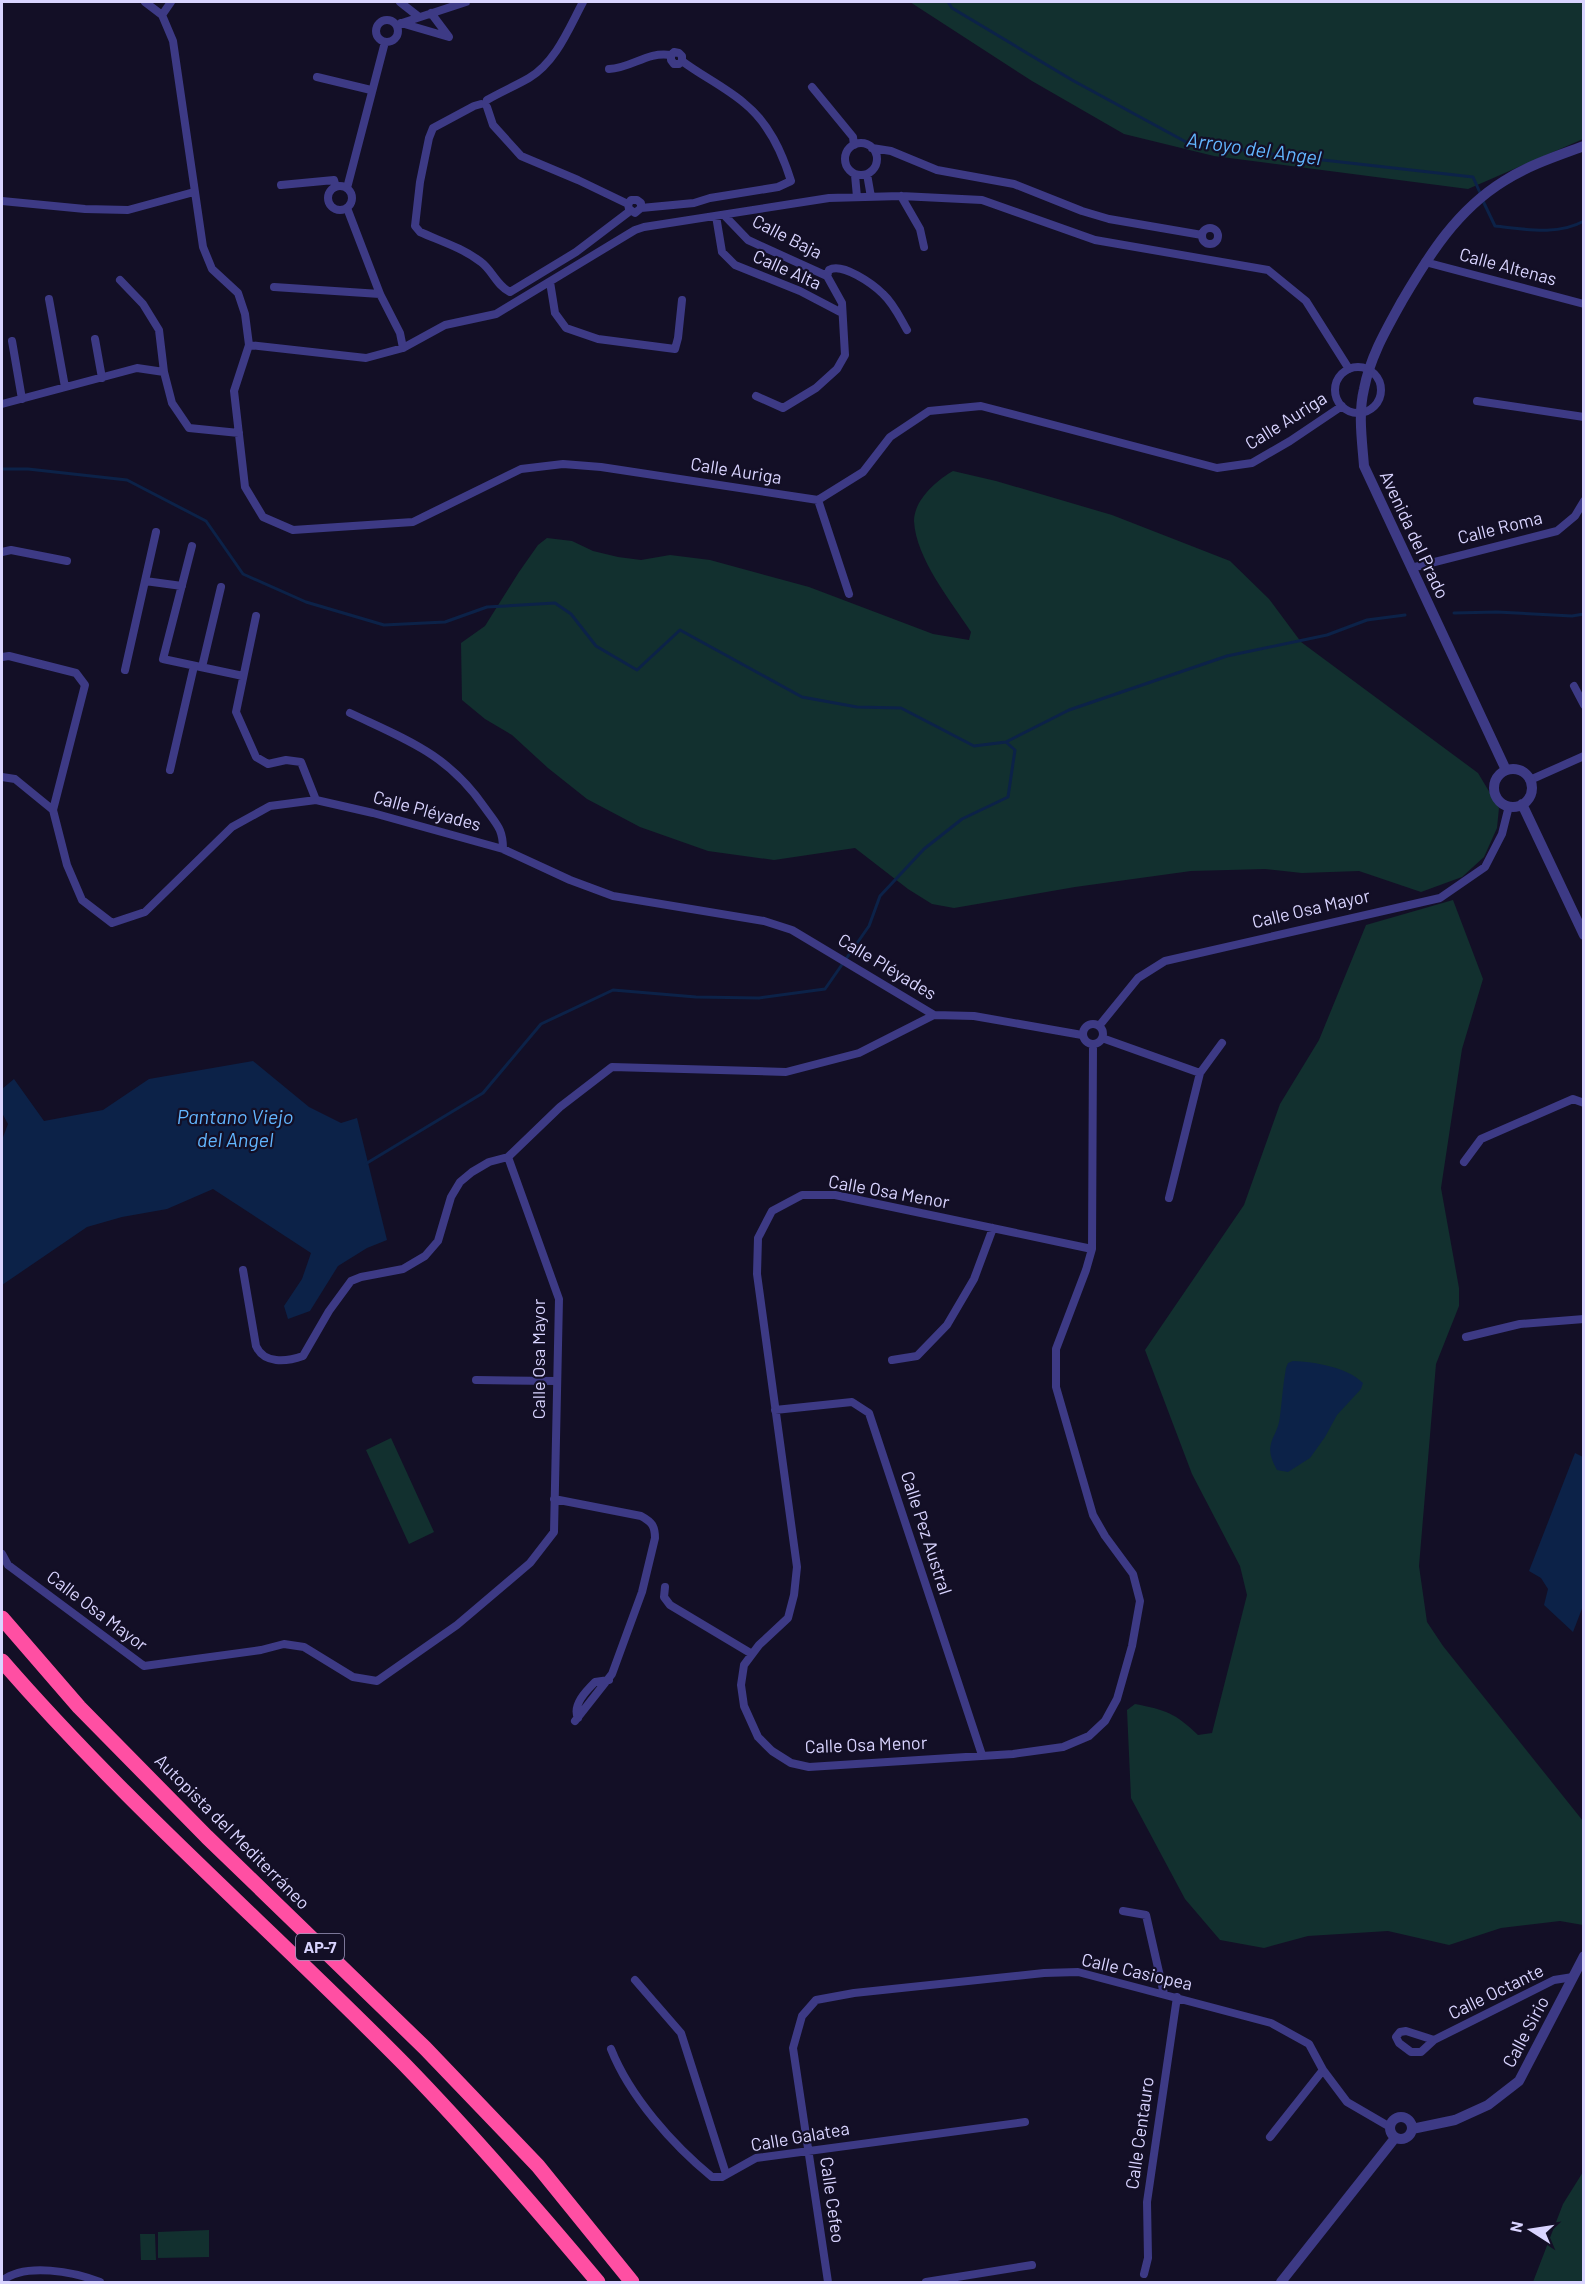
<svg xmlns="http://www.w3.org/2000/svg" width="1585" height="2284" viewBox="0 0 1585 2284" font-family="Barlow,sans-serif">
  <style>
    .green { fill: #12302f }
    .water { fill: #0c2248 }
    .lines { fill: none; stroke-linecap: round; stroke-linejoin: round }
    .stream { stroke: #0c2248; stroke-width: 3 }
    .minor { stroke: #3d3a85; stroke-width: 8 }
    .tertiary { stroke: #3d3a85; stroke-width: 10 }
    .motorway { stroke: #ff4fa3; stroke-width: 15 }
    .labels { text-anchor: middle; stroke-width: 4.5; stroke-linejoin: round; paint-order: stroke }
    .shield { fill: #130f26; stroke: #9e99be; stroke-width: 1.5 }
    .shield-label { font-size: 16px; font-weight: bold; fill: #d9d4ff }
    .street-label { font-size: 18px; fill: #d9d4ff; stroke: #130f26 }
    .water-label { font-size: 20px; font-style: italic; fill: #62b6ff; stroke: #130f26 }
  </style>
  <rect width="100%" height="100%" fill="#130f26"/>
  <!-- green -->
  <path class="green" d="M910,2H1583V139L1468,189L1214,156L1124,134L1032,81Z
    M953,471L996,481L1112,515L1230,561L1269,599L1301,642L1478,773L1499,808L1497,828L1484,857L1462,877L1421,892L1359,871L1302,873L1265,869L1191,871L1075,887L954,908L932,904L908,889L855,848L774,860L708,851L640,827L587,799L548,768L512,735L485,719L462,700L461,643L485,626L519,572L538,545L547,538L572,541L593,551L618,557L641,560L670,555L710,560L809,587L933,634L969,640L971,632C951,601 916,559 914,521C914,500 937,480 953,471Z
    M1453,900L1483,979L1462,1049L1441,1188L1459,1288V1306L1436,1364L1419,1566L1427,1622L1443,1646L1583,1821V1925L1560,1921L1501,1928L1449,1945L1388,1931L1308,1936L1264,1948L1220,1940L1185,1899L1131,1798L1127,1710L1135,1704C1166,1710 1175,1713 1198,1735L1212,1733L1247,1595L1240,1566L1192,1474L1145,1350L1244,1205L1280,1104L1319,1040L1366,925Z
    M391,1438L434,1532L409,1544L366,1450Z
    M1583,2172V2282H1533L1563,2204Z
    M209,2230V2257L158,2258V2232Z
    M140,2234H155L156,2260H141Z"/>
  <!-- water -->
  <path class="water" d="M253,1061L309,1107L341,1123L357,1118L387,1240L367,1248L338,1266L310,1311L288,1319L284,1306L302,1279L311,1253L213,1189L167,1209L122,1217L87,1227L2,1285V1140L8,1124L2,1113V1089L14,1079L44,1121L103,1110L149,1079Z
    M1293,1361C1315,1362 1347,1367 1363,1383L1361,1389L1337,1415L1325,1437L1310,1458L1288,1472L1277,1470C1261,1442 1278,1439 1280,1416C1282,1400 1283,1384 1286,1368L1288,1363Z
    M1575,1453L1583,1457V1606L1573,1632L1544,1605L1548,1589L1541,1578L1529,1571Z"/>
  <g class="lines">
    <!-- stream -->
    <path class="stream" d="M948,2L952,8L1072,80L1186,142L1279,155L1473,177L1481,195
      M1483,201L1495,226C1524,229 1557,236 1584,221
      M2,469H28L127,480L206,521L243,574L306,602L384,625L445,622L487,607L555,603L571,614L596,646L637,670L680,630L802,697L857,707L901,708L974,746L1006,742L1069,710L1227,656L1327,635L1367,620L1405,615
      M1454,613L1497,612L1572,616L1584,614
      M367,1163L483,1093L541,1024L613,990L696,997L759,998L825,989L869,926L880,896L924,849L962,819L1008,797L1015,750L1006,742"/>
    <!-- minor -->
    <path class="minor" d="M145,2L162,15L173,41L203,247L212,269L238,293L245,314L249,345L366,358L403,348L445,325L496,314L635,230L644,227L829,198L901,196L982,200L1095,240L1268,270L1306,301L1349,369
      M400,2L419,17
      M162,15L171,2
      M376 31a11 11 0 1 1 22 0a11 11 0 1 1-22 0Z
      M401,23L449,37L431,13
      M402,23L466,2
      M609,69C632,68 647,51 671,55
      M317,77L371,90
      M812,87L853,137L854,145
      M487,100C501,92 515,86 529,78C556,62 569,28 583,2
      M481,104L474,106L433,128L429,138L420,182L415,226L420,232C440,241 463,248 481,262C492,270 497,286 510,292L576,252L630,211
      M487,107L493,125L521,156L578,180L628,204
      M845 159a16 16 0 1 1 32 0a16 16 0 1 1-32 0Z
      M872,148L891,151L937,170L1014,184L1082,211L1109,219L1202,235
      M867,174L871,197
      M855,175L857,197
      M281,185L334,180L336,187
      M328 198a12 12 0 1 1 24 0a12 12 0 1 1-24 0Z
      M347,188L385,42
      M901,196L920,229L924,247
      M2,201L85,209L128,210L194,192
      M347,208L380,294L400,333L403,348
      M641,208V203L637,200H631L628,204L629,209L635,213L641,208L694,203L710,198L778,187L791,181C782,152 769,123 744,103C725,87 702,76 682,61V56L679,53L674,52L671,55V60L674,64H679L682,61
      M724,215L748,240L827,276L842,303L845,355L837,369L816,388L783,408L756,396
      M716,216L722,252L735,265L800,291L842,313
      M1202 236a8 8 0 1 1 16 0a8 8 0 1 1-16 0Z
      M1425,262L1584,304
      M827,276L829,270C842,262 873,284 883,294C894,304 900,318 907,330
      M120,280L143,304L159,330L164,372L172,403L189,428L239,433
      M550,282L555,313L566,328L598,339L675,349L678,338L682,300
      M274,287L380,294
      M49,299L65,387
      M95,339L102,378
      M12,341L22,399
      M249,345L234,391L245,487L263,517L293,530L413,522L521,469L563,464L601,467L818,500L863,472L890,437L929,411L981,406L1217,468L1252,463L1290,441L1342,406
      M1335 390a23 23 0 1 1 46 0a23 23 0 1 1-46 0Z
      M1477,401L1584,417
      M2,404L137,368L164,372
      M818,500L849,594
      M192,546L163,659L243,676
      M2,552L11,550L67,561
      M1411,568L1557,531L1575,516L1584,501
      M145,581L182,586
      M256,616L236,712L256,757L268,764L286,760L301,762L316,800
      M2,657L9,656L76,673L85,685L53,810
      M202,667L221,587
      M125,670L156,532
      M1574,686L1584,705
      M350,713C407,740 448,754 485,808C497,825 503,829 503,849
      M170,770L194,666
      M2,777L15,779L53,810L67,865L82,900L112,923L145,912L232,827L270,806L316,800L373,813L503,849L570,880L613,896L764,921L792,930L934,1015
      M1530,780L1584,756
      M1083 1034a10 10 0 1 1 20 0a10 10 0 1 1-20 0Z
      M1099,1026L1138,978L1165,961L1440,898L1485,867L1502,834L1509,806
      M1102,1038L1200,1073
      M1464,1162L1481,1139L1573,1099L1584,1103
      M1169,1198L1200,1073L1222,1043
      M1092,1249L835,1195H802L772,1211L758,1238L757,1274L797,1567L794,1595L788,1618L759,1645L744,1665L741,1685L744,1706L758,1737L772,1751L791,1763L809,1767L1013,1754L1063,1747L1089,1736L1105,1721L1117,1699L1132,1646L1140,1601L1133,1574L1105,1536L1093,1515L1056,1387V1349L1086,1270L1092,1249L1093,1044
      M243,1270L256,1346C264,1364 286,1362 303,1356L329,1311L351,1281L361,1277L403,1269L425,1256L438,1241L451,1197L460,1182L472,1172L489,1162L508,1157
      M1466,1337L1520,1324L1584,1319
      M892,1360L917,1356L947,1325L974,1279L993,1228
      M476,1380L556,1381
      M775,1410L852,1402L869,1413L982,1755
      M554,1499L641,1516C652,1522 655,1526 655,1538L642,1592L612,1674L575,1721
      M2,1554L8,1565L144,1666L261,1650L284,1644L304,1647L353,1677L377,1681L457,1625L530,1563L554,1532L559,1299L508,1157L560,1107L612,1067L786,1072L859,1053L934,1015L974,1016L1082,1035
      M665,1587L664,1597L670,1605L752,1654
      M578,1718C572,1705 586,1691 595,1682L609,1680
      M1123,1911L1146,1915L1164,1994
      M635,1980L681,2033L726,2174
      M1434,2040L1406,2031L1400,2032L1396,2037L1399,2043L1411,2052H1421L1434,2040L1554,1980L1573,1977
      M611,2049C630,2097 673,2145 712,2177H722L756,2158L1025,2122
      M1270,2137L1323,2070
      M1144,2274L1148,2258L1147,2202L1177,1997
      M2,2281C25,2262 75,2272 100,2282
      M828,2282L793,2048L802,2016L816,2000L854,1993L1044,1973L1078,1972L1271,2023L1309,2044L1323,2070L1347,2102L1390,2127
      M926,2282L1032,2265"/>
    <!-- tertiary -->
    <path class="tertiary" d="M1494 788a19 19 0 1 1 38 0a19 19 0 1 1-38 0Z
      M1506,770L1364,466C1362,440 1358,414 1364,389C1370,357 1386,330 1402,301C1429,255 1457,210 1504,181C1529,165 1557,156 1584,146
      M1522,804L1584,935
      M1390 2128a11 11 0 1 1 22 0a11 11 0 1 1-22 0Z
      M1412,2129L1455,2120L1488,2105L1519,2081L1584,1956
      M1281,2282L1395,2138"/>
    <!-- motorway -->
    <path class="motorway" d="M2,1618L79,1707L207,1837L425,2048L538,2166L632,2282
      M2,1661C128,1806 271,1929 405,2065C473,2135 536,2208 598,2282"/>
  </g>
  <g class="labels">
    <!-- shield labels -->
    <rect class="shield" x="296" y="1934" width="48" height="26" rx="4.5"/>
    <g class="shield-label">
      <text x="320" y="1953">AP-7</text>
    </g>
    <!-- street labels -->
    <g class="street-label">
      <text transform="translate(787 237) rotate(27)" y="6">Calle Baja</text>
      <text transform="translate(1508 267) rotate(15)" y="6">Calle Altenas</text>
      <text transform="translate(787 270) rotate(24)" y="6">Calle Alta</text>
      <text transform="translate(1286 421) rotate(-32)" y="6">Calle Auriga</text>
      <text transform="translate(736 471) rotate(9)" y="6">Calle Auriga</text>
      <text transform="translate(1500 528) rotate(-14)" y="6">Calle Roma</text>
      <text transform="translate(1414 535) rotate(65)" y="6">Avenida del Prado</text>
      <text transform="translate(427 811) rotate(15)" y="6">Calle Pléyades</text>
      <text transform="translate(1311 909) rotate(-13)" y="6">Calle Osa Mayor</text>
      <text transform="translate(887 967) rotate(31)" y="6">Calle Pléyades</text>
      <text transform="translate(889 1192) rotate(10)" y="6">Calle Osa Menor</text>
      <text transform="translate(539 1359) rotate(-90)" y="6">Calle Osa Mayor</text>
      <text transform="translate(926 1533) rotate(72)" y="6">Calle Pez Austral</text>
      <text transform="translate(97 1611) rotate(37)" y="6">Calle Osa Mayor</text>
      <text transform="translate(866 1745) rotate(-2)" y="6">Calle Osa Menor</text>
      <text transform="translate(232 1832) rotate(45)" y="6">Autopista del Mediterráneo</text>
      <text transform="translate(1137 1972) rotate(13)" y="6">Calle Casiopea</text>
      <text transform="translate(1496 1992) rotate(-26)" y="6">Calle Octante</text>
      <text transform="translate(1526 2032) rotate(-62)" y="6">Calle Sirio</text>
      <text transform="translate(1140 2133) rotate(-82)" y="6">Calle Centauro</text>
      <text transform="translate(800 2137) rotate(-10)" y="6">Calle Galatea</text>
      <text transform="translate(832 2200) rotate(82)" y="6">Calle Cefeo</text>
    </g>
    <!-- water labels -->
    <g class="water-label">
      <text transform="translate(1254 149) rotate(8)" y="7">Arroyo del Angel</text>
      <text x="235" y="1124">Pantano Viejo<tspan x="235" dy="23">del Angel</tspan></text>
    </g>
  </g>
  <!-- border -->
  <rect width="1585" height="2284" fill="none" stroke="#d9d4ff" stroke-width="6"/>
  <!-- north arrow -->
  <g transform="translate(1531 2230) rotate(282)" stroke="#130f26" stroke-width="4.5" paint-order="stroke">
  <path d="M0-4.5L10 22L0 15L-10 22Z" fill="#d9d4ff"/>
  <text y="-9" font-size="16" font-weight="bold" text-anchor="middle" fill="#d9d4ff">N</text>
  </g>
</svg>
